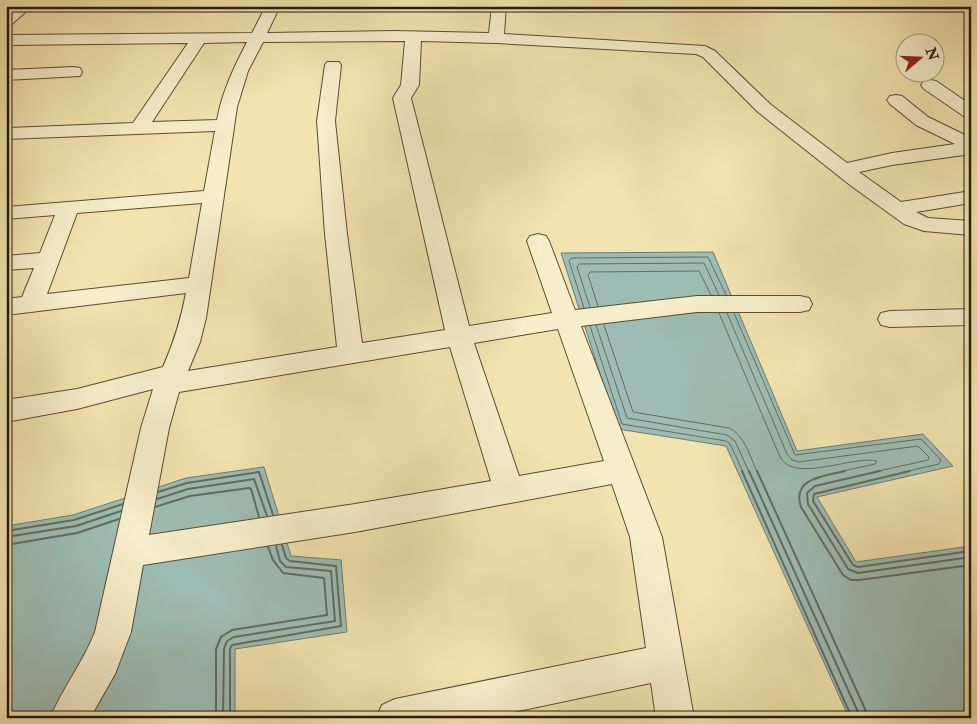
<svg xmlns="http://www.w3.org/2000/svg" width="977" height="724" viewBox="0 0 977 724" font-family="'IM FELL Double Pica',serif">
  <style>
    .water { fill: #9dbdb4; stroke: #6d7c73 }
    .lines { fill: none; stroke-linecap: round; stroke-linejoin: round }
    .shore-far1 { stroke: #626c62; stroke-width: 1 }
    .shore { stroke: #626c62; stroke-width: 2 }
    .street-casing { stroke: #594c38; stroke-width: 2 }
    .street { fill: #f7edcb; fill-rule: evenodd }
  </style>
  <rect width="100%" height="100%" fill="#f2e4af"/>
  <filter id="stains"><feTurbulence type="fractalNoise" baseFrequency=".004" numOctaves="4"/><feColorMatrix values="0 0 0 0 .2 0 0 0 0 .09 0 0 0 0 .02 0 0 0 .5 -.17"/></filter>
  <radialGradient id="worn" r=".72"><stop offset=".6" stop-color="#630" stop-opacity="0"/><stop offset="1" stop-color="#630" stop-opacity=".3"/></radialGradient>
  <!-- water -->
  <path class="water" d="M713,252L797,451L923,434L953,466L817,497L856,562L971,546V718H849L726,446L618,429L561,253Z
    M264,467L291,556L341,560L347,632L235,649V718H6V526L73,515L186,478Z"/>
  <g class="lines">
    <!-- shore-far1 -->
    <path class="shore-far1" d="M598,306L588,275L590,272L699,271L711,295
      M590,307L577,267L579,264L704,263L719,295
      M584,308L569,261L571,258L708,257L726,295
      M719,313L780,457C795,484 852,455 877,461L875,464L839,472
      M727,313L787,454L792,460L799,462L918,446L929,457L928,460L874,472
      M734,313L795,455L921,439L941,460L939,464L904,472
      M596,325L627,418L727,435L735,441L749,472
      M604,325L633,412L729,428C745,435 750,457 757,472
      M590,326L622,424L726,441L730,444L743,472
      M257,472H259"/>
    <!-- shore -->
    <path class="shore" d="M742,471L852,718
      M749,471L858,712L859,718
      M757,471L865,709L866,718
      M845,471C825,476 791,478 801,507L843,575L851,580H859L971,565
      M880,471L815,486L807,493L808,504L848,569L858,573L971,557
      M910,471L814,494L813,501L853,565L858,567L971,551
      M158,492L187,483L259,472L273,515
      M157,499L188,489L254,479L267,516
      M155,507L190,496L249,488L251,489L259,517
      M6,531L74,520L123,504
      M6,537L76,526L121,511
      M6,545L77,533L119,519
      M216,718V649L221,637L232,630L327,615L324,578L283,573L273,560L268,547
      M223,718L224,649L227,641L234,637L335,621L331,571L286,567L280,561L276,546
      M230,718V649L232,645L341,626L336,566L290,561L286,558L282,545"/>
    <!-- street casing -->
    <g class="street-casing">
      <path id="street" d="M16,6H32L11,25L6,26V14Z
        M266,6H280L267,33L394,31L489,33L492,6H506L504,34L705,46L715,51L770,104L847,163L892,153L955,144L916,125L890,104L887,100L890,96L896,95L902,96L928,117L971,138V154L892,165L859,172L901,202L971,191V203L916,212L928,218L971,221V235L924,231L904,224L850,185L758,112L703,57L696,54L496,43L421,41L419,85L411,98L469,326L552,313L527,241L530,236L538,234L546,236L549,241L575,310L697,296H800L809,298L812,304L809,310L800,312H697L581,326L662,537L694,718H656L651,683L486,718H376L382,705L395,699L646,648L630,537L612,484L355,532L143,565L131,632L115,674L90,718H50C63,688 83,662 95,632L141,428L153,389L77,409L6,422V400L77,389L163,367C174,342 181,319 186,293L6,315V299L22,297L34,268L6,270V256L40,253L55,215L6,219V207L204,191L215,131L6,139V129L8,128L133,123L188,43L6,45V35L252,33ZM405,41L401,85L393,98L445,330L362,343L347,234L335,121L341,65L339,62H327L325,65L317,121L325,234L337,347L188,371L200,342L206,318L237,107L248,71L263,42ZM247,42C234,67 222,92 217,120L152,122L204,43ZM202,203L189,278L47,294L77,213ZM558,329L604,461L519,476L474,343ZM450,347L491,481L355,504L149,535L169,428L179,392Z
        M74,67L80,68L82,72L80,76L6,80V70Z
        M930,80L936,81L971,105V118L965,117L924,89L921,85L924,81Z
        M971,309V325L890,327L881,325L878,319L881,313L890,311Z"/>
    </g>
    <!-- street -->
    <use href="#street" class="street"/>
  </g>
  <!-- margin -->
  <rect width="977" height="724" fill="none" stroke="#f2e4af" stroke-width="25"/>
  <rect x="8" y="8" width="962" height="709" fill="none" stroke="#261a11" stroke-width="2.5"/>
  <rect x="12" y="12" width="952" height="699" fill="none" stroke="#261a11"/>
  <!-- north arrow -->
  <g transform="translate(920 58) rotate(71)"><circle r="24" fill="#f7edcb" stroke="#a39981"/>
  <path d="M0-4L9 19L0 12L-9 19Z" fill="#8f2418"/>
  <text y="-8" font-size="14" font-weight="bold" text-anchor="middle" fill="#261a11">N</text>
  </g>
  <rect width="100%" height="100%" filter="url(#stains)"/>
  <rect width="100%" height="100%" fill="url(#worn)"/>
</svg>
